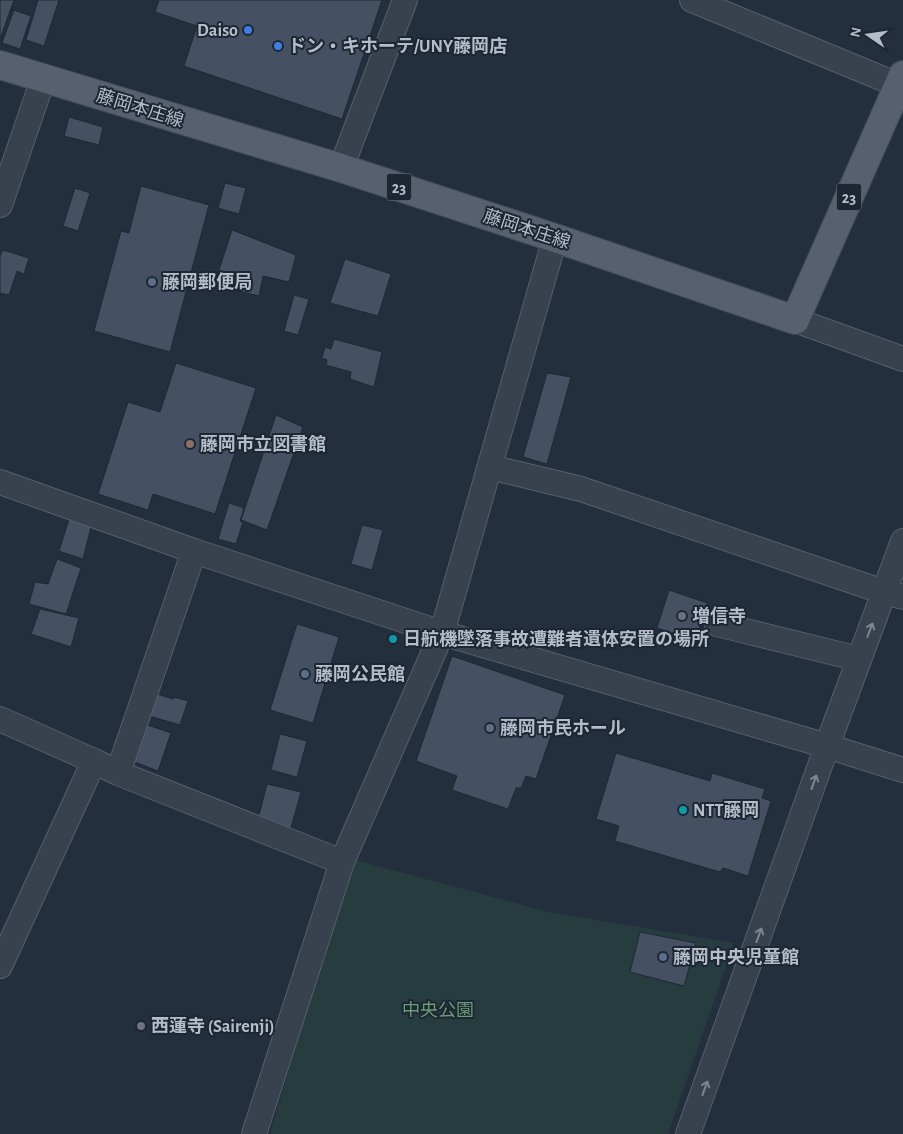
<svg xmlns="http://www.w3.org/2000/svg" width="903" height="1134" viewBox="0 0 903 1134" font-family="'Alegreya Sans','Noto Sans JP',sans-serif">
  <style>
    .green { fill: #263c3f }
    .building { fill: #455162; stroke: #1f2835 }
    .lines { fill: none; stroke-linecap: round; stroke-linejoin: round }
    .minor-casing { stroke: #565f6c; stroke-width: 26 }
    .major-casing { stroke: #414a57; stroke-width: 30 }
    .minor { stroke: #38414e; stroke-width: 24 }
    .major { stroke: #56606e; stroke-width: 28 }
    .oneway { stroke: #7c8592 }
    .shop-dot { fill: #3f7fe0; stroke: #1d2633; stroke-width: 2 }
    .service-dot { fill: #5c6f8a; stroke: #1d2633; stroke-width: 2 }
    .education-dot { fill: #8d6e63; stroke: #1d2633; stroke-width: 2 }
    .worship-dot { fill: #6b7280; stroke: #1d2633; stroke-width: 2 }
    .culture-dot { fill: #0f9aa8; stroke: #1d2633; stroke-width: 2 }
    .labels { text-anchor: middle; stroke-width: 4; stroke-linejoin: round; paint-order: stroke }
    .shield { fill: #1d2633; stroke: #878f9c; stroke-width: 1 }
    .shield-label { font-size: 16px; font-weight: bold; fill: #b4bcc9 }
    .poi-label { font-size: 18px; font-weight: bold; fill: #b4bcc9; stroke: #1d2633; text-anchor: start }
    .street-label { font-size: 18px; fill: #b4bcc9; stroke: #1d2633 }
    .park-label { font-size: 18px; fill: #6b9a76; stroke: #1d2633 }
  </style>
  <rect width="100%" height="100%" fill="#242f3e"/>
  <!-- green -->
  <path class="green" d="M352,859L549,912L734,943L668,1134H270Z"/>
  <!-- building -->
  <path class="building" d="M0,0H14L0,39Z
    M38,0H59L44,46L26,40Z
    M159,0H382L342,119L184,66L197,26L155,12Z
    M14,10L31,16L20,49L2,43Z
    M69,117L103,127L99,145L64,136Z
    M225,183L246,188L239,214L218,208Z
    M141,186L209,205L170,352L94,331L121,231L129,233Z
    M75,188L90,193L78,231L63,226Z
    M232,230L296,255L289,282L263,276L259,296L214,285Z
    M3,250L29,258L24,274L17,271L9,295L0,293V256Z
    M345,259L391,274L378,316L330,303Z
    M294,295L309,299L298,335L284,331Z
    M334,339L382,352L374,387L350,379L351,372L326,365L327,360L322,358L325,347L331,349Z
    M176,363L256,388L215,514L153,494L148,510L98,494L128,402L160,412Z
    M547,373L571,377L547,464L523,457Z
    M276,415L303,427L267,530L241,520Z
    M229,503L244,508L240,521L243,522L236,544L218,539Z
    M70,516L92,523L83,559L59,551Z
    M362,525L383,530L372,570L351,564Z
    M57,559L81,568L66,614L29,604L35,582L48,584Z
    M669,590L707,603L695,641L657,628Z
    M40,609L79,618L71,647L31,634Z
    M297,624L339,637L313,723L270,710Z
    M452,656L565,695L536,779L526,776L521,788H516L508,809L452,790L457,776L416,761Z
    M153,693L173,699L174,697L188,701L180,725L146,715Z
    M142,723L171,733L158,771L132,761Z
    M280,734L307,741L297,777L271,770Z
    M616,753L710,781L712,773L765,789L762,798L771,801L748,876L723,868L720,872L615,841L619,826L596,819Z
    M267,784L301,792L290,831L257,823Z
    M640,932L696,943L684,986L630,972Z"/>
  <g class="lines">
    <!-- minor casing -->
    <g class="minor-casing">
      <path id="minor" d="M692,0L903,87
        M341,168L405,0
        M0,205L43,79
        M795,320L903,359
        M490,467L581,489L884,592L903,597
        M0,482L194,551L442,633L827,746L903,770
        M717,624L859,659
        M0,719L94,761L118,773L194,551
        M118,773L342,862
        M0,966L94,761
        M254,1134L342,862L442,633L555,238
        M688,1134L827,746L903,541"/>
    </g>
    <!-- major casing -->
    <g class="major-casing">
      <path id="major" d="M0,65L341,168L555,238L795,320L903,75"/>
    </g>
    <!-- minor -->
    <use href="#minor" class="minor"/>
    <!-- major -->
    <use href="#major" class="major"/>
  </g>
  <!-- one-way arrows -->
  <defs><path id="oneway-shaft" d="M-6 0H5M1.5-3L5.5 0L1.5 3" fill="none" stroke-width="1.6" stroke-linecap="round" stroke-linejoin="round" transform="scale(1.25)"/></defs>
  <g class="oneway">
    <use href="#oneway-shaft" transform="translate(870 630) rotate(-69)"/>
    <use href="#oneway-shaft" transform="translate(814 782) rotate(-70)"/>
    <use href="#oneway-shaft" transform="translate(759 935) rotate(-70)"/>
    <use href="#oneway-shaft" transform="translate(705 1088) rotate(-70)"/>
  </g>
  <!-- markers -->
  <g class="shop-dot">
    <circle cx="248" cy="30" r="5"/>
    <circle cx="278" cy="46" r="5"/>
  </g>
  <g class="service-dot">
    <circle cx="152" cy="282" r="5"/>
    <circle cx="305" cy="674" r="5"/>
    <circle cx="490" cy="728" r="5"/>
    <circle cx="663" cy="957" r="5"/>
  </g>
  <circle class="education-dot" cx="190" cy="444" r="5"/>
  <g class="worship-dot">
    <circle cx="682" cy="616" r="5"/>
    <circle cx="141" cy="1026" r="5"/>
  </g>
  <g class="culture-dot">
    <circle cx="393" cy="639" r="5"/>
    <circle cx="683" cy="810" r="5"/>
  </g>
  <g class="labels">
    <!-- shield labels -->
    <g class="shield">
      <rect x="386.5" y="173.5" width="25" height="27" rx="4"/>
      <rect x="836.5" y="183.5" width="25" height="27" rx="4"/>
    </g>
    <g class="shield-label">
      <text x="399" y="193">23</text>
      <text x="849" y="203">23</text>
    </g>
    <!-- poi labels -->
    <g class="poi-label">
      <text x="238" y="36" text-anchor="end">Daiso</text>
      <text x="288" y="52">ドン・キホーテ/UNY藤岡店</text>
      <text x="162" y="288">藤岡郵便局</text>
      <text x="200" y="450">藤岡市立図書館</text>
      <text x="692" y="622">増信寺</text>
      <text x="403" y="645">日航機墜落事故遭難者遺体安置の場所</text>
      <text x="315" y="680">藤岡公民館</text>
      <text x="500" y="734">藤岡市民ホール</text>
      <text x="693" y="816">NTT藤岡</text>
      <text x="673" y="963">藤岡中央児童館</text>
      <text x="151" y="1032">西蓮寺 (Sairenji)</text>
    </g>
    <!-- street labels -->
    <g class="street-label">
      <text transform="translate(140 108) rotate(17)" y="6">藤岡本庄線</text>
      <text transform="translate(527 229) rotate(18)" y="6">藤岡本庄線</text>
    </g>
    <!-- park labels -->
    <g class="park-label">
      <text x="438" y="1016">中央公園</text>
    </g>
  </g>
  <!-- north arrow -->
  <g transform="translate(868 35) rotate(283)" stroke="#1d2633" stroke-width="4" paint-order="stroke">
  <path d="M0-4L9 19L0 12L-9 19Z" fill="#b4bcc9"/>
  <text y="-8" font-size="14" font-weight="bold" text-anchor="middle" fill="#b4bcc9">N</text>
  </g>
</svg>
